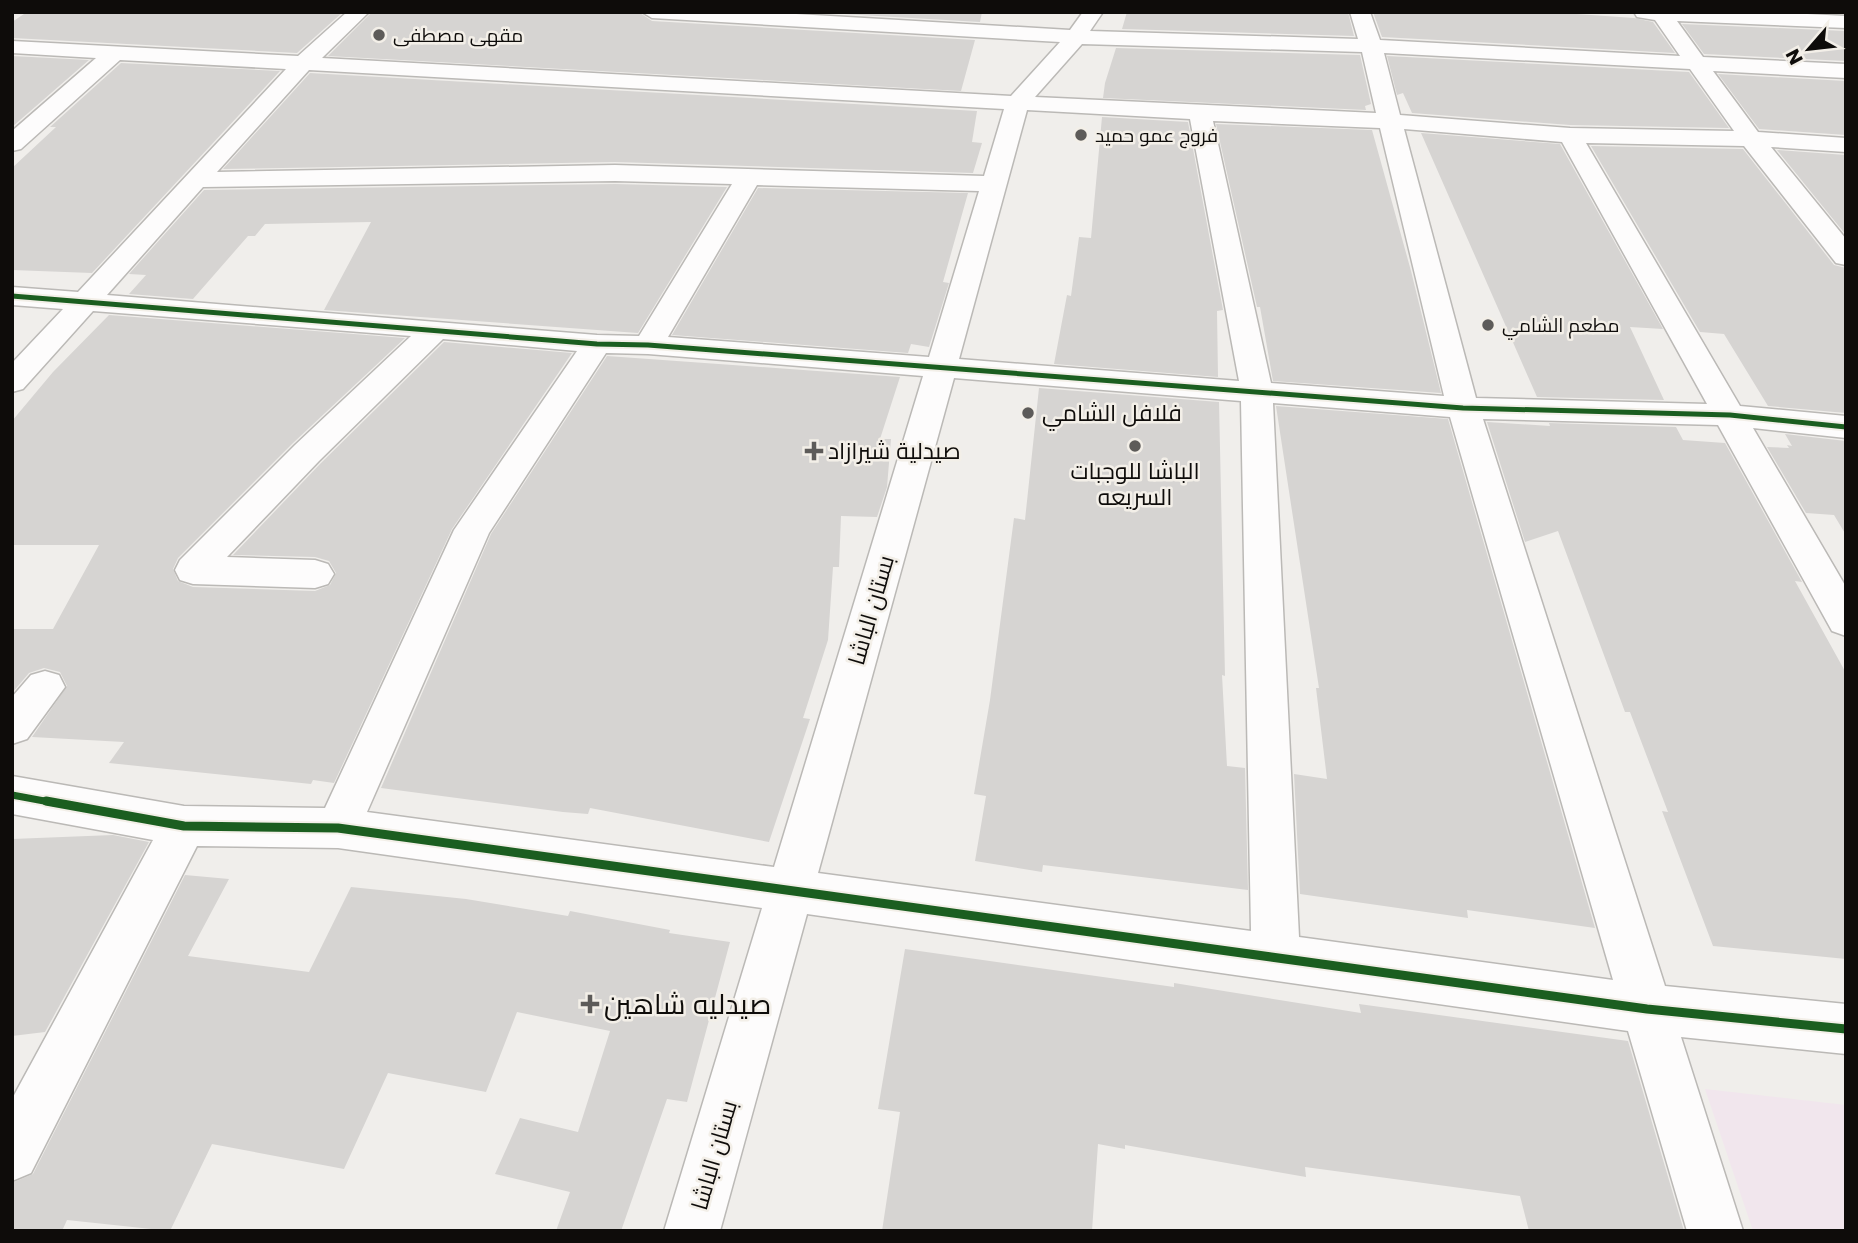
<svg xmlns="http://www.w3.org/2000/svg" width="1858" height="1243" viewBox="0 0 1858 1243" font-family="Poppins,Cairo,sans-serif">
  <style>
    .education { fill: #f1e6ed }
    .building { fill: #d6d4d2 }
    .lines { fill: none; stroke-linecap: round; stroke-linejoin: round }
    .minor-casing { stroke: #bbb9b6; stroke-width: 3 }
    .minor { fill: #fdfcfc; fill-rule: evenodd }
    .cycleway-far2-casing { stroke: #f3efe8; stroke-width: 9 }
    .cycleway-far1-casing { stroke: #f3efe8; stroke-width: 11 }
    .cycleway-casing { stroke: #f3efe8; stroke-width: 13 }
    .cycleway-far2 { stroke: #1b5e20; stroke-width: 5 }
    .cycleway-far1 { stroke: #1b5e20; stroke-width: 7 }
    .cycleway { stroke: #1b5e20; stroke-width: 9 }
    .poi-dot { fill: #5d5b59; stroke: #f3efe8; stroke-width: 2.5 }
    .labels { text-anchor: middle; stroke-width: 5; stroke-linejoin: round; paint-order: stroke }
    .far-poi-label { font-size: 19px; fill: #0e0c0a; stroke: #f3efe8; text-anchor: start }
    .poi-label { font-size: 23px; fill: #0e0c0a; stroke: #f3efe8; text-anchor: start }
    .street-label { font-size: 23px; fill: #0e0c0a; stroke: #f3efe8 }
    .near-poi-label { font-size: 28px; fill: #0e0c0a; stroke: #f3efe8; text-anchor: start }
  </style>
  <rect width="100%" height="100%" fill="#f0eeeb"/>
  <!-- education -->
  <path class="education" d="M1705,1089L1846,1105V1231H1753Z"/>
  <!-- building -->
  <path class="building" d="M27,12H343L297,53L12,38V22Z
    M372,12H623L640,13L652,21L975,40L961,91L328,56Z
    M810,12H982L980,22Z
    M1127,12H1348L1354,36L1122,29Z
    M1373,12H1548L1634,18L1653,22L1675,53L1382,37Z
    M1682,24L1846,31V61L1704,54Z
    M1116,48L1360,55L1371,104L1365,106L1366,110L1103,98L1105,83Z
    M12,56L89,60L12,127Z
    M1387,56L1689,72L1729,128L1570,125L1412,113L1403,93L1397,95Z
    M121,63L280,71L92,273L12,270V168L56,127H50Z
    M310,73L977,111L972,142L982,143L973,173L615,162L223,169Z
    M1718,74L1846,81V135L1759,129Z
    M1102,117L1188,122L1223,310L1217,311L1218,377L1054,364L1067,295L1071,296L1079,237L1091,238Z
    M1216,124L1372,130L1411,271L1441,393L1273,381L1260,307H1257Z
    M1421,133L1560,144L1663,329L1630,327L1664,400L1537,397Z
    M1591,146L1743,149L1834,265L1846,268V413L1768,406L1724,334L1700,332Z
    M1777,150L1846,155V235Z
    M615,184L727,187L638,333L324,310L371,222L265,224L255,236H248L193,299L129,294L146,275L129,274L204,190Z
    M758,188L968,193L943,282L949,283L929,347L911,344L908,353L672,335Z
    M109,315L405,338L293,443L178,558L173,569L178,581L193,587L315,591L330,585L336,573L329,561L315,557L233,555L321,463L444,342L572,353L452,529L334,783L313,780L311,784L109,763L124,742L32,737L67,686L60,672L44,668L29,673L12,693V629H53L99,545H12V421L53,372Z
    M607,356L900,377L880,439H891L887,487L877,517L841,516L839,567H833L828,640L803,718L810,719L769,842L590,808L588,814L563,812L381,788L491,534Z
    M1039,388L1219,402L1225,676L1222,675L1227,766L1245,768L1248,890L1043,865L1042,872L975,861L986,796L974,794L990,700L1014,518L1025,520Z
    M1276,406L1448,419L1595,928L1467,910L1468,918L1300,894L1294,774L1327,779L1316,688H1319Z
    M1487,422L1550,426L1549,423L1676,427L1683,440L1725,443L1802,582L1795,581L1846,673V959L1713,946L1662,811L1668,812L1630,712H1625L1558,531L1525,542Z
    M1785,434L1846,441V535L1834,515L1806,513L1767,447L1789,448L1787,445L1792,446Z
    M113,835L149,842L45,1032L12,1036V839Z
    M185,875L229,879L188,956L309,972L351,887L466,899L568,916L570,911L670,930L669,933L730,942L687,1102L667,1099L621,1231H556L570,1192L495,1174L520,1118L578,1132L610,1031L517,1012L486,1092L388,1073L344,1169L212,1144L170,1231L67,1220L62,1231H12V1183L33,1174Z
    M905,949L1174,987V983L1361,1013L1359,1004L1628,1041L1684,1231H1529L1520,1196L1305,1167L1306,1177L1125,1145V1149L1098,1144L1092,1231H882L900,1112L878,1109Z"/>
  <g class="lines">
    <!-- minor casing -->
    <g class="minor-casing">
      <path id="minor" d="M347,12H369L322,58L1011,96L1060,42L652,18L642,12H761L1070,30L1083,12H1103L1090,31L1358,39L1350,12H1370L1380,40L1680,56L1655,20L1637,17L1634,12H1766L1846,16V28L1677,21L1703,57L1846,64V78L1713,71L1758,132L1846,138V152L1771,147L1846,239V265L1836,263L1744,146L1586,143L1740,406L1846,416V438L1753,428L1846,587V636L1832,631L1718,425L1483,419L1665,986L1846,1004V1054L1681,1037L1743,1231H1687L1628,1031L807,914L720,1231H664L762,908L338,848L197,846L31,1173L12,1181V1099L153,840L12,814V776L184,806L325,808L454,530L577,351L443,339L319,461L227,557L315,560L328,564L334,574L328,584L315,588L193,584L180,580L175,570L180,560L295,445L411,336L93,311L23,389L12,392V363L63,309L12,305V287L78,292L286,69L120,60L21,149L12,151V131L96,58L12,53V41L298,56ZM1082,44L1362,52L1376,113L1035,97ZM1384,53L1690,69L1734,131L1570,128L1400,115ZM309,70L1004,109L984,176L615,165L217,172ZM1027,110L1190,119L1239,381L959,359ZM1213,121L1380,128L1444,396L1271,383ZM1404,129L1562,142L1707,404L1476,398ZM615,181L732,184L639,336L597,335L107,295L203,187ZM757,185L979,191L929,357L668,337ZM606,353L648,354L923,376L774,867L367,812L489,533ZM954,378L1241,401L1251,931L818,873ZM1273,403L1450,417L1613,980L1299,937Z
        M45,671L59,675L65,687L27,739L12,744V697L31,675Z"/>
    </g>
    <!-- minor -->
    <use href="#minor" class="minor"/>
    <!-- cycleway-far2 casing -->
    <g class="cycleway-far2-casing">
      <path id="cycleway-far2" d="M12,296L597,344L648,345L1463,408L1730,415L1846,427"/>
    </g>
    <!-- cycleway-far1 casing -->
    <g class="cycleway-far1-casing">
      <path id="cycleway-far1" d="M12,795L55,803"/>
    </g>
    <!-- cycleway casing -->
    <g class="cycleway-casing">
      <path id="cycleway" d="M46,801L184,826L338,828L1647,1009L1846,1029"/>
    </g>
    <!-- cycleway-far2 -->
    <use href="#cycleway-far2" class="cycleway-far2"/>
    <!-- cycleway-far1 -->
    <use href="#cycleway-far1" class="cycleway-far1"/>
    <!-- cycleway -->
    <use href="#cycleway" class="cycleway"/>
  </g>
  <!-- markers -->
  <g class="poi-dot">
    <circle cx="379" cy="35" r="7"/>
    <circle cx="1081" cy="135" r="7"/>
    <circle cx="1488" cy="325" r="7"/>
    <circle cx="1028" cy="413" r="7"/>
    <circle cx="1135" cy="446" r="7"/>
    <path d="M810.5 440.5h7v7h7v7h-7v7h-7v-7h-7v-7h7z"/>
    <path d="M586.5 993.5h7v7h7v7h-7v7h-7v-7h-7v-7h7z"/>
  </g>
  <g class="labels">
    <!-- far-poi labels -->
    <g class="far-poi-label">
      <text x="393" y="42">مقهى مصطفى</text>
      <text x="1095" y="142">فروج عمو حميد</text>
      <text x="1502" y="332">مطعم الشامي</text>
    </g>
    <!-- poi labels -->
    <g class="poi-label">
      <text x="1042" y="421">فلافل الشامي</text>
      <text x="828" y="459">صيدلية شيرازاد</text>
      <text x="1135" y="479" text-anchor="middle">الباشا للوجبات<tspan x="1135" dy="26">السريعه</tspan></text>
    </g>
    <!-- street labels -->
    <g class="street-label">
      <text transform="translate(871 610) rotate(-74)" y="8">بستان الباشا</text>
      <text transform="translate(714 1155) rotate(-74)" y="8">بستان الباشا</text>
    </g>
    <!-- near-poi labels -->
    <g class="near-poi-label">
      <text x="604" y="1014">صيدليه شاهين</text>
    </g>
  </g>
  <!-- border -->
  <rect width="1858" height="1243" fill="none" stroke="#0e0c0a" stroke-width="28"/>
  <!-- north arrow -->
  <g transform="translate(1809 49) rotate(242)" stroke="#f3efe8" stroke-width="5" paint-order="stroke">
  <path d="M0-5L12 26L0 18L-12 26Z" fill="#0e0c0a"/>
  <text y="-10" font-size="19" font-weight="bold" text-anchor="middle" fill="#0e0c0a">N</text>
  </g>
</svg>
